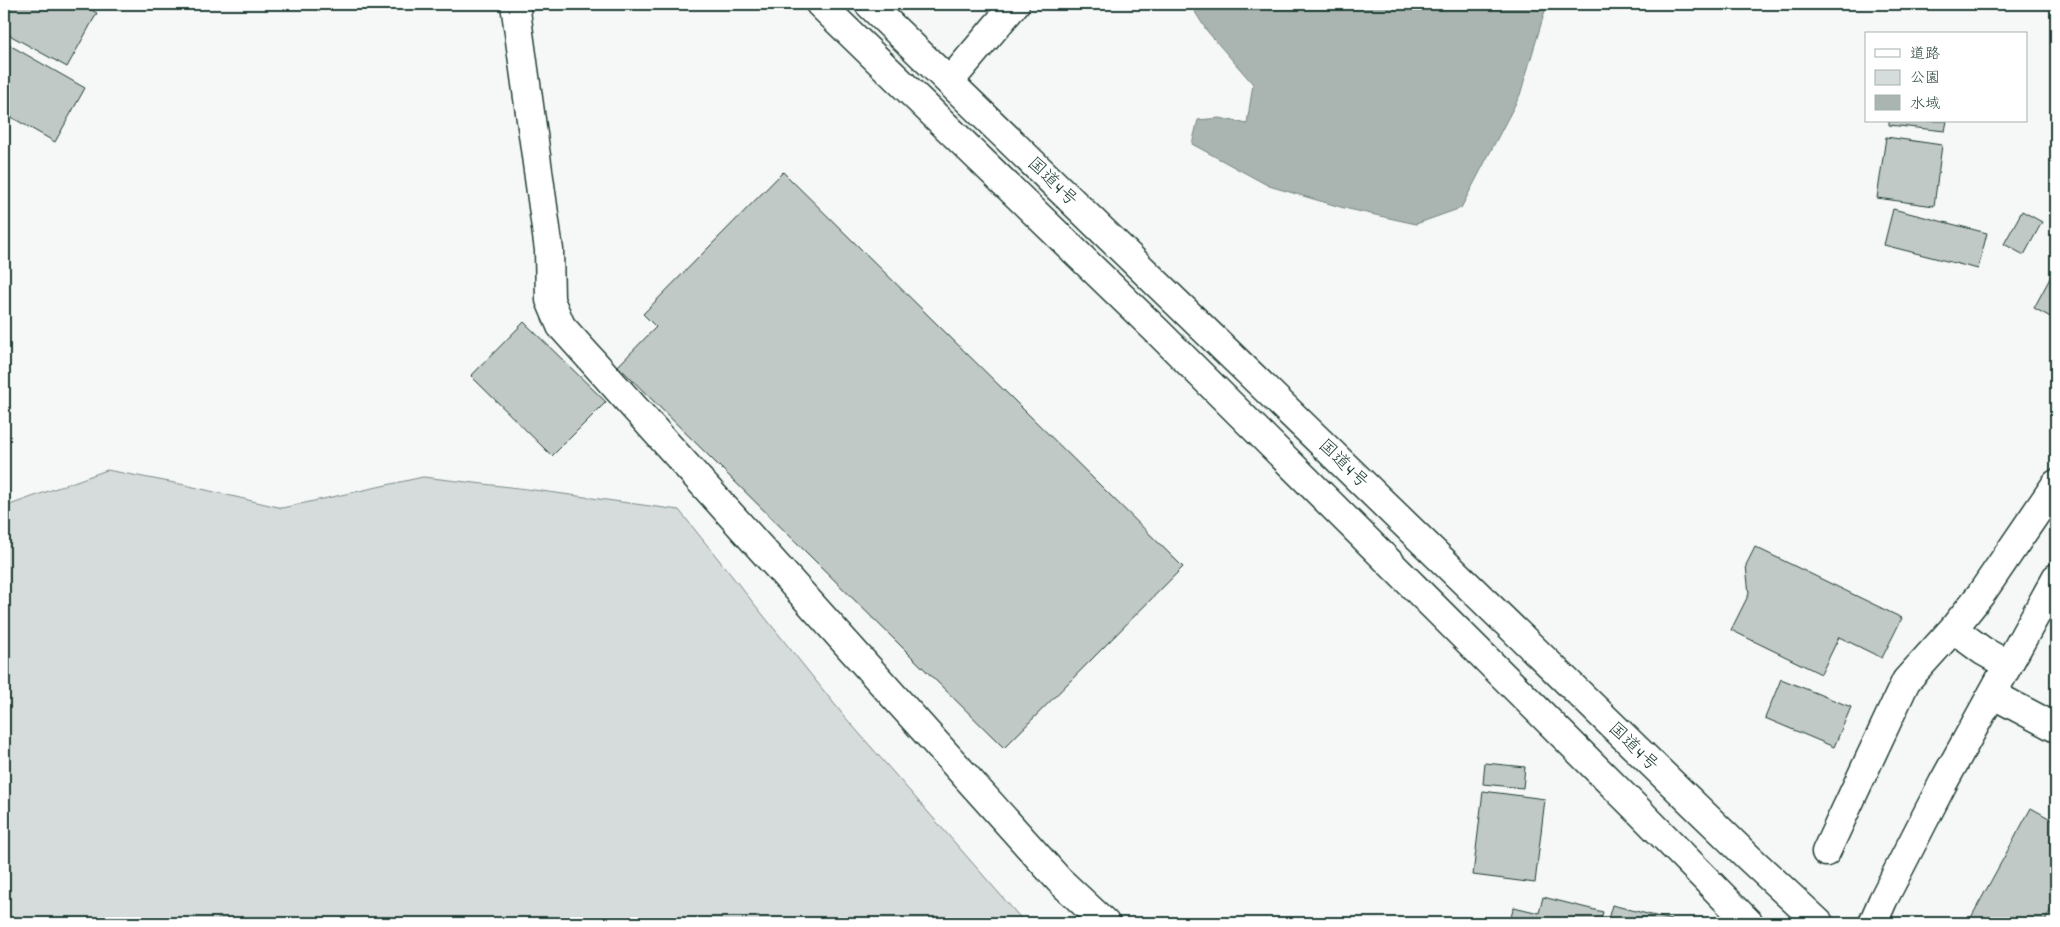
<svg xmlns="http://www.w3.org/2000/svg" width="2060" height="927" viewBox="0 0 2060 927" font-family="Dekko,'Klee One',sans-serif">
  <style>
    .green { fill: #d6dcdb; stroke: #7a8c88 }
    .water { fill: #aab5b1; stroke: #72857f }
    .building { fill: #c0c9c6; stroke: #1f3d34 }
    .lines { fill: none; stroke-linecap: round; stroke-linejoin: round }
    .street-casing { stroke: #1f3d34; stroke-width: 31 }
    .secondary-casing { stroke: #1f3d34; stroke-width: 31 }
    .highway-casing { stroke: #1f3d34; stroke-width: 31 }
    .street { stroke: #fff; stroke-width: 28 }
    .secondary { stroke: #fff; stroke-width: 28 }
    .highway { stroke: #fff; stroke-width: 28 }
    .labels { text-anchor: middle; stroke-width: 4; stroke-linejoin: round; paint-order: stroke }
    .street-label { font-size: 18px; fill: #1f3d34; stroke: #fff }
  </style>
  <rect width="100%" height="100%" fill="#f6f7f7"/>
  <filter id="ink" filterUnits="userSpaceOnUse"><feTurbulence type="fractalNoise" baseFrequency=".02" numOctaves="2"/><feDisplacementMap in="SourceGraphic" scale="10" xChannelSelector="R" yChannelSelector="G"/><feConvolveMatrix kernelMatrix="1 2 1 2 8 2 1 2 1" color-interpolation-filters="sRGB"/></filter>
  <g filter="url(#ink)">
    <!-- green -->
    <path class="green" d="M107,470L185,485L282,508L423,477L527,489L679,510L844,716L1025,923H4V507Z"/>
    <!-- water -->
    <path class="water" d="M1190,4H1547L1520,95L1461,208L1416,224L1344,208L1269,186L1192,144L1198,120L1220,118L1247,124L1253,84L1207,31Z"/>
    <!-- building -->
    <path class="building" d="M4,4H81L97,13L67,67L4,32Z
      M4,42L85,88L55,142L4,113Z
      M1889,121H1947L1945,131L1889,125Z
      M1886,137L1942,145L1934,206L1877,198Z
      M783,172L1183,567L1004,748L618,366L656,327L643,314Z
      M1893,209L1987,233L1978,269L1884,245Z
      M2022,211L2042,222L2024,255L2004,244Z
      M2056,267V320L2034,308Z
      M524,322L606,402L552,456L471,376Z
      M1755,547L1902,618L1882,658L1839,637L1821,674L1731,630L1749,594L1746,565Z
      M1781,679L1851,707L1834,747L1765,718Z
      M1485,763L1525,767L1523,788L1483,784Z
      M1483,791L1545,799L1535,883L1473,875Z
      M2031,808L2056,822V900L2044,923H1968Z
      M1543,897L1603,912L1600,923H1509L1514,907L1539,913Z
      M1612,905L1679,922L1678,923H1607Z"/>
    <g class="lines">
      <!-- street casing -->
      <g class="street-casing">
        <path id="street" d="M515,4L549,250L550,300L561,326L1059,880L1105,923
          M1953,629L1983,651L2008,665
          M1826,852L1906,681L1953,629L1981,594L2056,484"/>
      </g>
      <!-- secondary casing -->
      <g class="secondary-casing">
        <path id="secondary" d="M950,81L1015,4
          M1992,694L2056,728
          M1873,923L1883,900L1943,783L2056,578"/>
      </g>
      <!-- highway casing -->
      <g class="highway-casing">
        <path id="highway" d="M820,4L1158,332L1637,809L1749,923
          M869,4L1749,858L1819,923"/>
      </g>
      <!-- street -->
      <use href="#street" class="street"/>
      <!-- secondary -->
      <use href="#secondary" class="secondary"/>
      <!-- highway -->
      <use href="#highway" class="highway"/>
    </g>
  </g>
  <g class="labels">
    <!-- street labels -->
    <g class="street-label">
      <text transform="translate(1053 181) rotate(44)" y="6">国道4号</text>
      <text transform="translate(1344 463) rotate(44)" y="6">国道4号</text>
      <text transform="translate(1634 746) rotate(44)" y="6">国道4号</text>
    </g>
  </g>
  <!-- margin -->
  <rect width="2060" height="927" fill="none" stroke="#fff" stroke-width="20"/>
  <rect x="10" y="10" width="2040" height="907" fill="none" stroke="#1f3d34" stroke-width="2" filter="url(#ink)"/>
  <!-- legend -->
  <rect x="1865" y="32" width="162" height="90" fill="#ffffff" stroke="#a5b1ae"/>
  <rect x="1875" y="49" width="25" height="8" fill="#ffffff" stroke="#a5b1ae"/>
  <text x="1910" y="58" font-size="15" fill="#1f3d34">道路</text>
  <rect x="1875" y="70" width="25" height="15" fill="#d6dcdb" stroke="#a5b1ae"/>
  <text x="1910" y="82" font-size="15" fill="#1f3d34">公園</text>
  <rect x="1875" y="95" width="25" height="15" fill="#aab5b1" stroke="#a5b1ae"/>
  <text x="1910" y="108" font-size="15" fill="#1f3d34">水域</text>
</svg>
